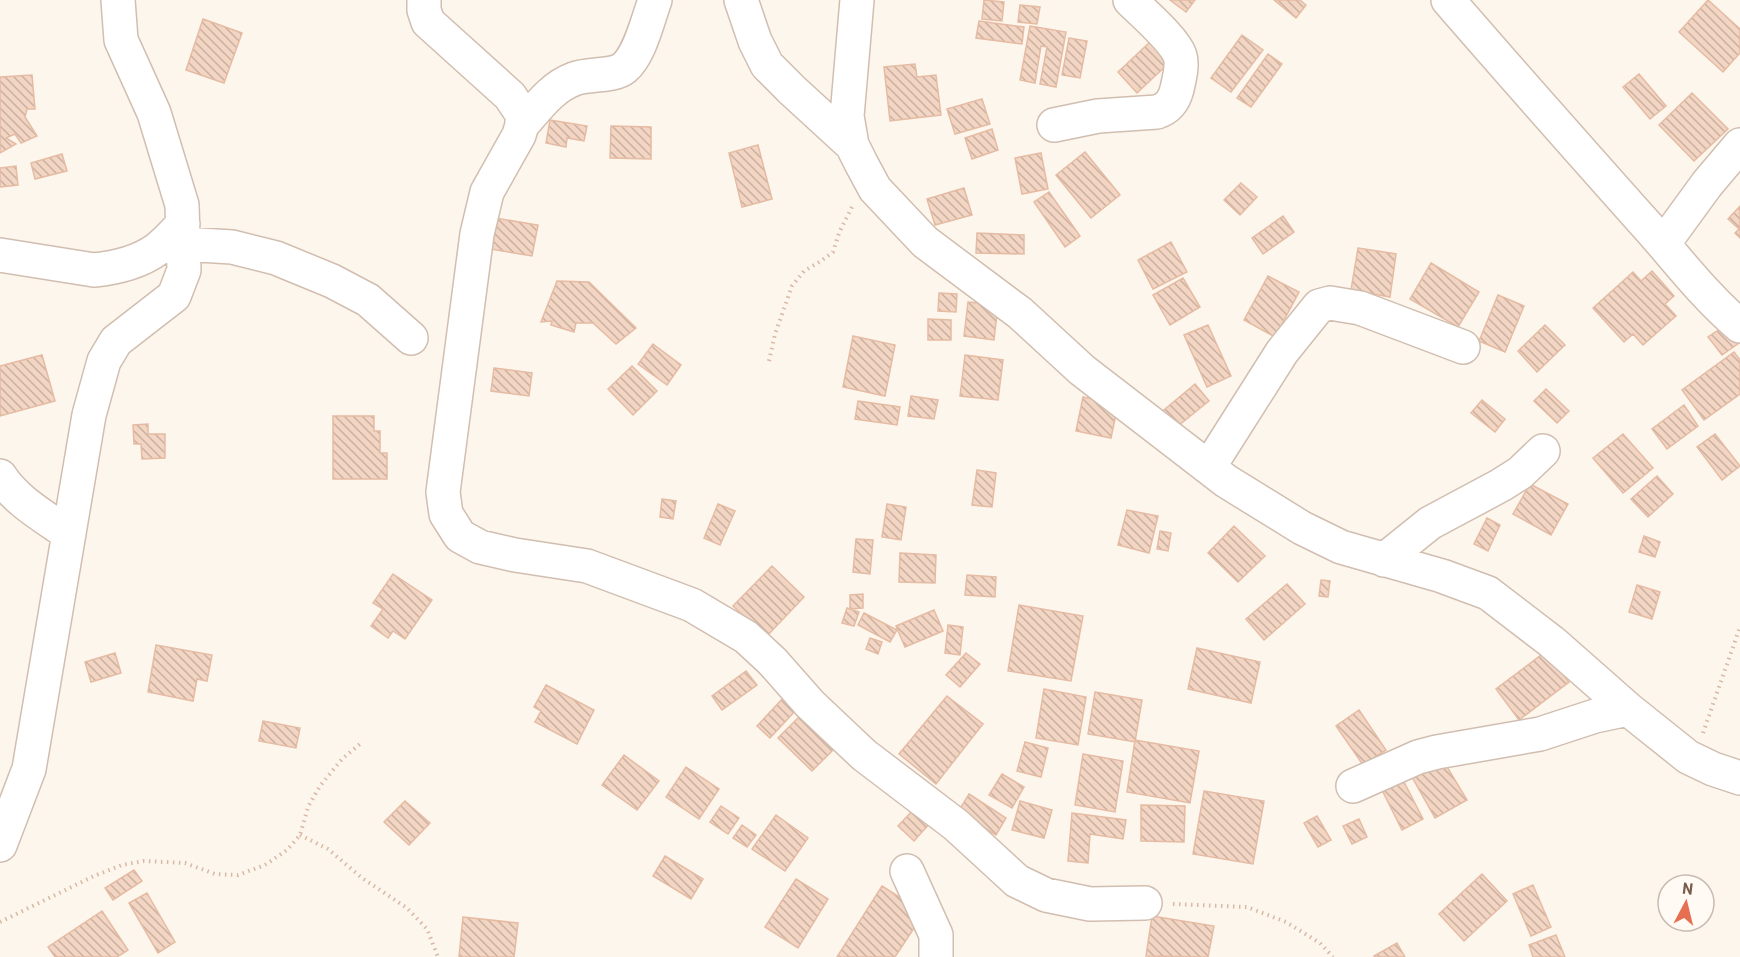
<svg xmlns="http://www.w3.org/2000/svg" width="1740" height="957" viewBox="0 0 1740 957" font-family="Barlow,sans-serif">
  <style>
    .building { fill: url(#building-back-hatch); stroke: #e6bba3; stroke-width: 1.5 }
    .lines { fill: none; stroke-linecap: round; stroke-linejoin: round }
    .minor-casing { stroke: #d1beb0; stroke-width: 36 }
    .path { stroke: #d9b8a5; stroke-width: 4; stroke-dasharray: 1.5 4.5; stroke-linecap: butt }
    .minor { stroke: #fff; stroke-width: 33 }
  </style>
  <defs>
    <pattern id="building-back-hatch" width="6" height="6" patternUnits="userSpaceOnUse" patternTransform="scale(1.5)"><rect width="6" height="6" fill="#f3d5c3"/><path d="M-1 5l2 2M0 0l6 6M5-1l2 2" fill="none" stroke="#cab0a1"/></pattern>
  </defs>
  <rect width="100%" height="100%" fill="#fdf6ec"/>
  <!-- building -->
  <path class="building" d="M984,0L1004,2L1002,21L982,19Z
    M1170,0H1195L1186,12Z
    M1274,0H1300L1306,5L1296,18Z
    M1708,0L1740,29V53L1723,72L1679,32Z
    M1020,5L1040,7L1037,24L1018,22Z
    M203,19L242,33L224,83L186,70Z
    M979,21L1024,27L1022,44L976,38Z
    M1030,26L1066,32L1056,87L1040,84L1047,47L1041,46L1035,83L1020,80Z
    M1242,35L1263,50L1231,92L1211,78Z
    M1069,38L1087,41L1080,78L1062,75Z
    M1152,40L1171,61L1137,93L1118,72Z
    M1268,54L1282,64L1251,107L1237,98Z
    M915,64L917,77L936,75L941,115L890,121L884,67Z
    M1639,74L1666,106L1650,119L1623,87Z
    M32,75L35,109H27L25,117L37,136L21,143L15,134L6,138L16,144L0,153V77Z
    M1692,93L1728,129L1694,161L1659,125Z
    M982,99L990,124L955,134L947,109Z
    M550,120L587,126L584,141L567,138L566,147L546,143Z
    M611,126L651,127V159L610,158Z
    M992,129L998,150L972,159L965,138Z
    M758,145L772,199L742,207L729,153Z
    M1085,152L1120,195L1091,218L1056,175Z
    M1041,153L1048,189L1022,194L1015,158Z
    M62,154L67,171L35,179L31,163Z
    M16,166L18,185L0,187V168Z
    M1241,183L1257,197L1240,215L1224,200Z
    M964,188L972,215L935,225L927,199Z
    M1049,192L1080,236L1065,247L1034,202Z
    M1740,206V238L1735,233L1739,229L1728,219Z
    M1283,216L1294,232L1263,254L1252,238Z
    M495,218L538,225L532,256L490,249Z
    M977,233L1024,235V254L976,253Z
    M1171,242L1187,272L1153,289L1138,260Z
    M1358,248L1396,254L1390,297L1351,290Z
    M1431,263L1479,292L1458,327L1410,299Z
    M1652,271L1674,296L1665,304L1676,316L1643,345L1633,334L1624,342L1593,308L1633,272L1641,281Z
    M1268,276L1299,292L1275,337L1244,320Z
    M1183,278L1200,307L1170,325L1153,295Z
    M557,281L589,282L636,328L616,344L593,323H576L574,332L551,325L552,321L541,322Z
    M939,293L957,294L956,312L938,311Z
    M1498,295L1524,306L1505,352L1479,341Z
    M968,302L998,305L994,340L964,336Z
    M928,319L951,320V340H928Z
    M1208,325L1231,376L1207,387L1184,335Z
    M1545,325L1565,345L1537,372L1518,351Z
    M1726,325L1739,343L1722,355L1708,337Z
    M853,336L895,345L885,396L843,387Z
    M653,344L681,365L667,385L638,364Z
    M1734,352L1740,360V394L1704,420L1682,390Z
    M42,355L55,401L0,416V366Z
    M965,355L1003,360L998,400L960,396Z
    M632,366L657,391L633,415L608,389Z
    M494,368L532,373L529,396L491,391Z
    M1195,384L1209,401L1173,430L1159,414Z
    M1546,389L1569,411L1557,423L1534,401Z
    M911,396L938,400L934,419L908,416Z
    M1083,397L1118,404L1111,438L1076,431Z
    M1482,400L1505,419L1495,432L1471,413Z
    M858,401L900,407L897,425L855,419Z
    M1684,405L1698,426L1667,449L1652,429Z
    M333,416H374V431H380V453H387V479H333Z
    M148,424V434H165V458L142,459L141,444H134L133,425Z
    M1623,434L1653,468L1623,493L1593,458Z
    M1715,434L1740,466L1722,480L1697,447Z
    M977,470L996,473L992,507L972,505Z
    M1657,476L1673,494L1648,517L1631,499Z
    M1530,484L1568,504L1551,535L1513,514Z
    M662,499L676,501L673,519L660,517Z
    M718,504L735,511L720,545L704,538Z
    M887,504L906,507L901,540L882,537Z
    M1127,510L1158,516L1149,553L1118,545Z
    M1487,518L1500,525L1488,551L1474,544Z
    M1234,526L1265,556L1238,582L1208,553Z
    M1160,531L1171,533L1168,551L1157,549Z
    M1644,536L1660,542L1655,557L1639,552Z
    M856,539L873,540L870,574L853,572Z
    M900,553L936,555L935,583L899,582Z
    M772,566L804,597L766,637L733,606Z
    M393,574L432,600L405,639L393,631L388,638L371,626L383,609L373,603Z
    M967,575L996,577L995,597L965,595Z
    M1321,580L1330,581L1328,597L1319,596Z
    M1287,584L1305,604L1264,640L1246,619Z
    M1637,585L1660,592L1652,619L1629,612Z
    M863,594V608L850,609V595Z
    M1019,605L1083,616L1071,681L1008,671Z
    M847,608L859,612L854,626L842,623Z
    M934,610L943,631L905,647L896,626Z
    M864,613L897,630L890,642L858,625Z
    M948,625L963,627L960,655L945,653Z
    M870,638L882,642L878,654L866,649Z
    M156,645L212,655L207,681L197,679L193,701L148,692Z
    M1197,648L1260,662L1251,703L1188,689Z
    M1545,652L1569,682L1519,720L1496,689Z
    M115,653L121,673L91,682L85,662Z
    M966,653L980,664L960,687L946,675Z
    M746,671L757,685L722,710L712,696Z
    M546,685L594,710L577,744L535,722L541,711L534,707Z
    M1044,689L1086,697L1078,745L1036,738Z
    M1095,692L1142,700L1135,742L1088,734Z
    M947,696L983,724L936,784L899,754Z
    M784,697L797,709L770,738L757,726Z
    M806,710L840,743L812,771L778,738Z
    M1359,710L1386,750L1363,765L1336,726Z
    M263,721L300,728L296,748L259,741Z
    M1135,740L1199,751L1190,803L1127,792Z
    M1025,742L1048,748L1041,777L1017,771Z
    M1083,754L1123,761L1115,812L1075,805Z
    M624,755L659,781L637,810L602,785Z
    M1443,760L1467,800L1435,818L1412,777Z
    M686,767L719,789L699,819L666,797Z
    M1002,774L1024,787L1012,808L989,795Z
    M1401,776L1423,819L1402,830L1380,786Z
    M1204,791L1264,801L1253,864L1193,854Z
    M969,794L1006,818L996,835L958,812Z
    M405,801L430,823L409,845L384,822Z
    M1020,801L1052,810L1044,838L1012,830Z
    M1141,805L1185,806L1184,842L1141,841Z
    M721,806L739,818L728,834L710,822Z
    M915,808L931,822L914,841L898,826Z
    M1072,813L1126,820L1123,839L1090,834L1088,863L1068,861Z
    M776,815L808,838L785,871L752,849Z
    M1317,816L1331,840L1318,847L1304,823Z
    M1359,819L1367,837L1352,844L1343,826Z
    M742,825L756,835L747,847L733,838Z
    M665,856L703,879L691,899L653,876Z
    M134,870L142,881L113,900L105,888Z
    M1482,874L1507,901L1464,941L1439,914Z
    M796,879L828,899L798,948L765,927Z
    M1533,885L1551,927L1531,936L1513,894Z
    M882,886L924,913L895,957H837Z
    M147,893L175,942L158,953L129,903Z
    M102,911L128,950L117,957H55L48,947Z
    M1152,916L1214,926L1208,957L1146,956Z
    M463,917L518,923L514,957H459Z
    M1556,935L1565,957H1533L1529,945Z
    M1397,943L1405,957H1375L1374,956Z"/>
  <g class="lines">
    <!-- minor casing -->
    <g class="minor-casing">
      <path id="minor" d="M424,0V10L428,22L510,96L522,114V125L519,135L487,192L477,234L443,492L446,514L460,536L480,547L515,555L587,566L692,605L746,637L772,661L810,704L864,755L956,825L1017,881L1046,895L1090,904L1145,903
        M741,0L755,41L767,65L792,90L852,145
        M857,0L847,116L852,145L861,163L875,189L925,242L1020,313L1082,370L1226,481L1302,528L1341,547L1442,576L1488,593L1552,642L1628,709L1688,757L1713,769L1740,778
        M1448,0C1512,74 1576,146 1641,219C1674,255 1703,295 1740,326
        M522,125C538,107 552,87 574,79C589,73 613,77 624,68C640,55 648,19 655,0
        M1054,125L1098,116L1157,112C1169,108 1174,101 1177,89C1179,80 1183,65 1180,56C1175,40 1143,13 1130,0
        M1664,243L1707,184L1740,145
        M183,244L232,247L276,258L332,281L368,300L411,338
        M0,255L94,270C114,268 139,262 156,250C166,243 174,233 183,224
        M1209,467L1282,352L1319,306L1330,303L1360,308L1463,347
        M0,476C16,501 45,517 69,534
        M1384,560L1430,523L1501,485L1520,473L1543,451
        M1353,786L1418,757L1437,752L1540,734L1595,716L1628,709
        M0,845L29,769L89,415L104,361L116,341L174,296L184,270L182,205L154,113L121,40L118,0
        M907,871L936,935V957"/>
    </g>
    <!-- path -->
    <path class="path" d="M769,361L775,334L792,286L804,271L821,261L833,252L839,233L852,207
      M1703,733L1740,627
      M300,835L328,849L362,878L407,908L427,929L438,957
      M1173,904L1247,907L1286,922L1320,943L1333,957
      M0,922L94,876L122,865L144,861L185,863L215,874L238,875L265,865L287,850L300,835L308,807L320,786L342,759L360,744"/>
    <!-- minor -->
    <use href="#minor" class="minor"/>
  </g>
  <!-- north arrow -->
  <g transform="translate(1686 903) rotate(7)"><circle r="28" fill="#fffaf3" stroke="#cabbb1" stroke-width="1.5"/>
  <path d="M0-4.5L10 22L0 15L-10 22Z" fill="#e76f51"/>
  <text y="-9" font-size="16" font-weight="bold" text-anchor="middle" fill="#7a5c4d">N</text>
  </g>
</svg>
